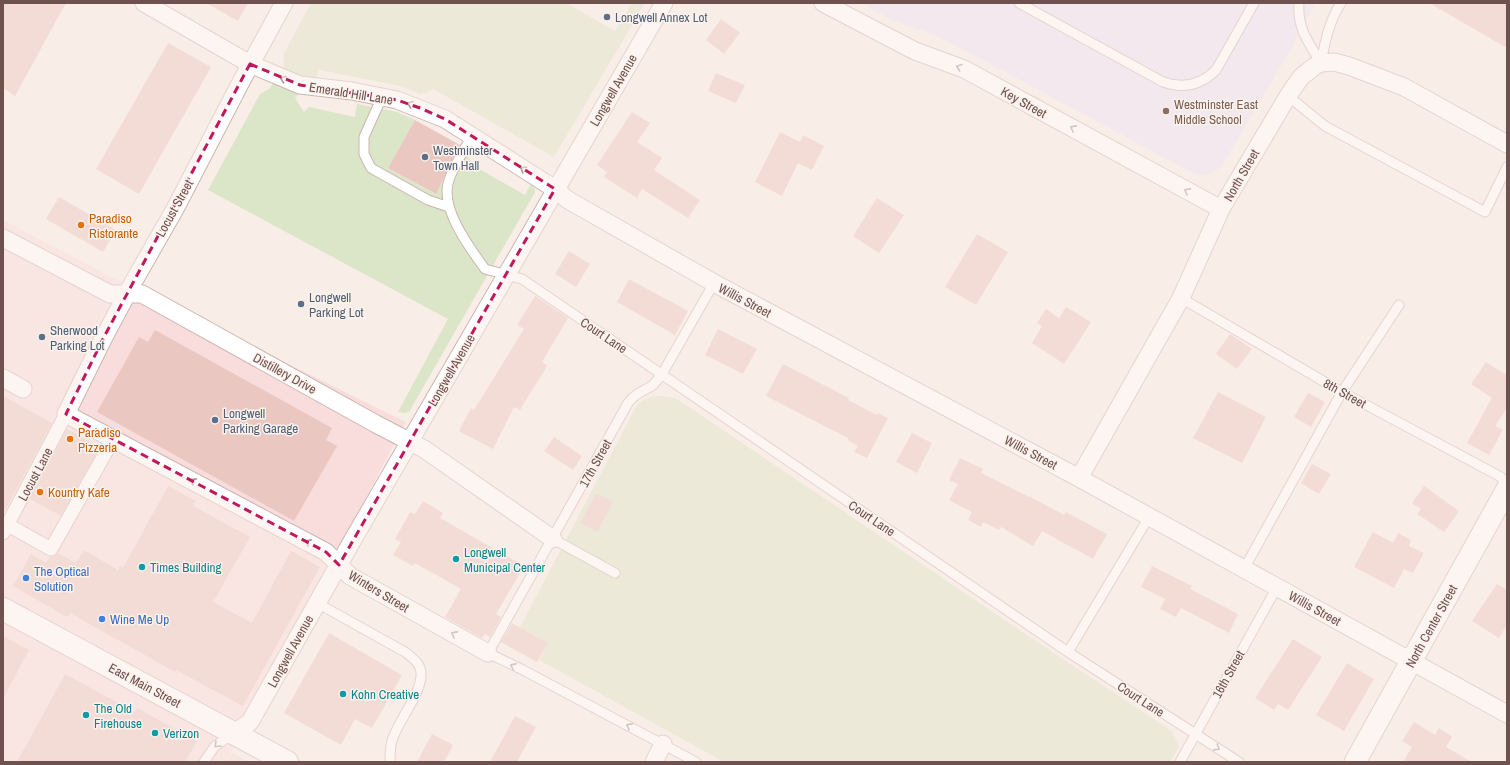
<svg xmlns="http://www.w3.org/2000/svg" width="1510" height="765" viewBox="0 0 1510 765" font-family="'Archivo Narrow',sans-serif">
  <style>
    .residential { fill: #f0ddd6 }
    .commercial { fill: #f8dddc }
    .education { fill: #eae3f5 }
    .green { fill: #dbe5c7 }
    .building { fill: #ebc7c2 }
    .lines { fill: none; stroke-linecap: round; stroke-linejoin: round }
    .service-casing { stroke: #ccb5b1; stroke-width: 11 }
    .pedestrian-casing { stroke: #ccb5b1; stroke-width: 15 }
    .minor-casing { stroke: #ccb5b1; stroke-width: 19 }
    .tertiary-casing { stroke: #ccb5b1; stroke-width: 23 }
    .secondary-casing { stroke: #ceb4af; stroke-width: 24 }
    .service { stroke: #fff; stroke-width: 9 }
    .pedestrian { stroke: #fff; stroke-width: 13 }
    .minor { stroke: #fff; stroke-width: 17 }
    .tertiary { stroke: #fff; stroke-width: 21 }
    .secondary { stroke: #fff; stroke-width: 22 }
    .oneway { stroke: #a99795 }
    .marked { fill: none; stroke: #c2185b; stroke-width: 3; stroke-dasharray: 8 5; stroke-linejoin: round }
    .service-dot { fill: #5c6f8a; stroke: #fcf2ec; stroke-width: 1.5 }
    .education-dot { fill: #8d6e63; stroke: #fcf2ec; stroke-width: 1.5 }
    .food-dot { fill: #e8710a; stroke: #fcf2ec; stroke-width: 1.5 }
    .culture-dot { fill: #0f9aa8; stroke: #fcf2ec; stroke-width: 1.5 }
    .shop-dot { fill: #3f7fe0; stroke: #fcf2ec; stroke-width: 1.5 }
    .labels { text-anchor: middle; stroke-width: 3; stroke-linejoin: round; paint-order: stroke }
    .service-label { font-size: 13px; fill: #4e5e75; stroke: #fcf2ec; text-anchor: start }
    .street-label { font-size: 13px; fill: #6f514f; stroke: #fcf2ec }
    .education-label { font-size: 13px; fill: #785e54; stroke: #fcf2ec; text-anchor: start }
    .food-label { font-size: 13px; fill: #c56008; stroke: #fcf2ec; text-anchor: start }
    .culture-label { font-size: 13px; fill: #0d838f; stroke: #fcf2ec; text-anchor: start }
    .shop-label { font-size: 13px; fill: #366cbe; stroke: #fcf2ec; text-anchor: start }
  </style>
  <rect width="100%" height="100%" fill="#f9ede7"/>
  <!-- residential -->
  <path class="residential" d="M232,753L249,762H226Z"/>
  <!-- commercial -->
  <path class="commercial" d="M3,220L115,279L406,422L226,762H3Z"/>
  <!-- education -->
  <path class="education" d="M862,3H1315L1288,54L1221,167L1210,174L1197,175L938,36L893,21Z"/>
  <!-- green -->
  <path class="green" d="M311,3H566L615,31L632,3H645L554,157L433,89L426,93L420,94L401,86L319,70L317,76L295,98L304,112L309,107L355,117L357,104L397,112L415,120L388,168L435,194L462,147L474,166L525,195L531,184L534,186L535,192L409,412L404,413L398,412L448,319L208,190L260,94L269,89L284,67L283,55Z
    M662,396L674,398L680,401L1058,656L1172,731L1179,747L1170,762H724L539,660L548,643L520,627L637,405C644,398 653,396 662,396Z"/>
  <!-- building -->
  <path class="building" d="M3,3H66L15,96L3,88Z
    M206,3H248L238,21Z
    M1429,3H1507V48Z
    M721,19L740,33L724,54L706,40Z
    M168,43L211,67L139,194L96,169Z
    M716,73L745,85L736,103L708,91Z
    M632,112L650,123L637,142L662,158L654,170L700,200L688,218L642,189L637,198L604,177L607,172L597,165Z
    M415,120L460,145L436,194L388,168Z
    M780,132L800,142L803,135L824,146L812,170L798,163L782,196L755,182Z
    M59,197L116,230L103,252L46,219Z
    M877,198L904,215L879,253L853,236Z
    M977,234L1008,252L976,305L945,287Z
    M569,251L590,264L576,287L555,274Z
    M629,279L688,311L675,335L617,302Z
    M535,296L568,318L542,362L547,366L520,410L514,407L493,449L459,431L471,408L474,410L524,329L517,325Z
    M1066,307L1091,322L1064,364L1032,343L1042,326L1037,323L1046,309L1059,318Z
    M718,329L757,349L743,374L705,355Z
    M155,330L332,428L326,440L337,446L294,521L97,412L139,337L148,342Z
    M1230,334L1252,349L1237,369L1216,354Z
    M1486,362L1505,374L1507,370V408L1495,426L1503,430L1489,455L1467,443L1492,398L1471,384Z
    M783,364L849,398L848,400L877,415L878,413L888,418L867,458L854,452L858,446L848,440V438L766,396Z
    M1218,392L1266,417L1242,463L1193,438Z
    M1308,393L1325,402L1311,427L1294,417Z
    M3,396L52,423L3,514Z
    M67,429L100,447L61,516L30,499Z
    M912,433L932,443L917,473L896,462Z
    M554,437L582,456L573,470L544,451Z
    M960,458L983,469L981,473L1029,497V496L1064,515L1066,512L1107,534L1093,559L1042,531L1033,546L1001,527L999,530L983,522L981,527L968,520L972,512L949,500L958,484L949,480Z
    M1312,464L1331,474L1319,494L1301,483Z
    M168,486L196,501L193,506L250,537L213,602L252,623L291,551L320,567L243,706L176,670L175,672L70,613L67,617L13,586L31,554L46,563L50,557L55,556L58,553L76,563L84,550L118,570L120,566L123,568Z
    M1424,486L1459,511L1444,532L1417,514L1421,509L1412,503Z
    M596,493L613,502L597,532L580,523Z
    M423,501L443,513L440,518L524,566L496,614L501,617L490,637L485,634L482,638L445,617L461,589L415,563L413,566L393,555L401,542L395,539L410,512L415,514Z
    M1373,532L1393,543L1398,533L1411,540L1409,546L1424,553L1413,573L1404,569L1394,588L1354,567Z
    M1152,566L1192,586L1190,589L1238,614L1229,633L1181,608L1176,617L1160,609L1165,599L1141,587Z
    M1497,584L1507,590V625L1499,638L1472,621Z
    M512,623L548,643L537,662L501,642Z
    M329,633L402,675L372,728L355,719L341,745L284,713Z
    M3,636L29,650L3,699Z
    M1293,639L1322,657L1288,710L1278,704L1274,710L1255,698Z
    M1347,663L1374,679L1344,731L1316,715Z
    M65,674L135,712L137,708L197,741L185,762H17Z
    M515,716L536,727L517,762H490Z
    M1414,722L1435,735L1439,728L1452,737L1446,747L1472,762H1403L1412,747L1402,741Z
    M432,734L453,745L444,762H417Z"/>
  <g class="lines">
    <!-- service casing -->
    <g class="service-casing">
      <path id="service" d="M1019,3L1163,82C1183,89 1201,85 1216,70L1254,3
        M1299,3C1297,29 1309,43 1321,63
        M1321,63C1325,42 1329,21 1341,3
        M1288,96L1325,126L1485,212L1507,167
        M382,97L364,137V154L371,168L428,200L449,207
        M472,136C464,150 454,165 449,180C439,208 470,248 485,269L522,279L1068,652L1239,762
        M1181,298L1342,392L1501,477L1507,487
        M553,539L615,573
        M1244,569L1342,392L1399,305
        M317,603L405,652C410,656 418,661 420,668C427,688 397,721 392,741C390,747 390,755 390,762
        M1068,652L1149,517
        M204,762L215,746L233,734
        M696,762L523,670L488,653L628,403C636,392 643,392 653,385C656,382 659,378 662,374L714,283
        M1180,762L1277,587"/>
    </g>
    <!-- pedestrian casing -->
    <g class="pedestrian-casing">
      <path id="pedestrian" d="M8,525L51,549L114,438
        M3,533L66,414"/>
    </g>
    <!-- minor casing -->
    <g class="minor-casing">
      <path id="minor" d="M144,3L250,64L300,85L352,91L397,100L445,119L555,189L568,200L714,283L1079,478L1507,714
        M284,3L243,78L175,209L135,279L104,337L66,414L326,552L350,576L488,653
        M823,3L915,51L964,69L1221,209
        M3,238L110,294H142L376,424L424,449L553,539
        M3,378L23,389
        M1079,478L1181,298L1221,209L1288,96L1301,77L1315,66L1321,63L1334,62L1349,66L1404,87L1507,144
        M234,733L250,722L355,536L664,3
        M654,762L663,744"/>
    </g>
    <!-- tertiary casing -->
    <g class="tertiary-casing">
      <path id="tertiary" d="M1355,762L1507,489"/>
    </g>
    <!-- secondary casing -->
    <g class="secondary-casing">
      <path id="secondary" d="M3,609L287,762"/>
    </g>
    <!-- service -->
    <use href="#service" class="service"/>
    <!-- pedestrian -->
    <use href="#pedestrian" class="pedestrian"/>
    <!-- minor -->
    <use href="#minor" class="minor"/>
    <!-- tertiary -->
    <use href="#tertiary" class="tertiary"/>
    <!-- secondary -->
    <use href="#secondary" class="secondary"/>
  </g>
  <!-- one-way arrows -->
  <defs><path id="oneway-chevron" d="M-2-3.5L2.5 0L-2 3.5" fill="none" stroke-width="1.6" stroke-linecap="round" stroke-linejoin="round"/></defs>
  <g class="oneway">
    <use href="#oneway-chevron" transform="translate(959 67) rotate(-160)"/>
    <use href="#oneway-chevron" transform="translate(283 79) rotate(-159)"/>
    <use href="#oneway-chevron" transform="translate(410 104) rotate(-160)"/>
    <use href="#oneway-chevron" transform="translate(1073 128) rotate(-151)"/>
    <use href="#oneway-chevron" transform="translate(523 169) rotate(-148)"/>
    <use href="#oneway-chevron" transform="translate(1187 191) rotate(-151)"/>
    <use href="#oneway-chevron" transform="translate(193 481) rotate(-152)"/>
    <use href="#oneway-chevron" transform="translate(308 542) rotate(-152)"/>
    <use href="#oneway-chevron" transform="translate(454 634) rotate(-151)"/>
    <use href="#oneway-chevron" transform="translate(513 666) rotate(-154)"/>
    <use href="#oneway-chevron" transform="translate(629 726) rotate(-152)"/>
    <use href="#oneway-chevron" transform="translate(217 745) rotate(135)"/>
    <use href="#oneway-chevron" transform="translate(1217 748) rotate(32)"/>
  </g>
  <!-- marked area -->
  <path d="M0 0H1510V765H0ZM250,64L300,85L397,100L420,108L445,119L555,189L339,565L326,552L66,414L104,337Z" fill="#f9ede7" fill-opacity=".55" fill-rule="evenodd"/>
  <path class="marked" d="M250,64L300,85L397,100L420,108L445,119L555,189L339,565L326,552L66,414L104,337Z"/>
  <!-- markers -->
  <g class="service-dot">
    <circle cx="607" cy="17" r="4"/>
    <circle cx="425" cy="157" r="4"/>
    <circle cx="301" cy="304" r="4"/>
    <circle cx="42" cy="337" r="4"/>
    <circle cx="215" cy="420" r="4"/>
  </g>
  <circle class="education-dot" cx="1166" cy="111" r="4"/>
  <g class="food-dot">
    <circle cx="81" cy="225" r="4"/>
    <circle cx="70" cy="439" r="4"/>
    <circle cx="40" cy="492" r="4"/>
  </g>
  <g class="culture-dot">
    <circle cx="456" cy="559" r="4"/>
    <circle cx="142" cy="567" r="4"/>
    <circle cx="343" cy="694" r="4"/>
    <circle cx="86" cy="715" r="4"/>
    <circle cx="155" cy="733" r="4"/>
  </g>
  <g class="shop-dot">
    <circle cx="26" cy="578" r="4"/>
    <circle cx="102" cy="619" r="4"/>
  </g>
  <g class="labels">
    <!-- service labels -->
    <g class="service-label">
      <text x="615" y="22">Longwell Annex Lot</text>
      <text x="433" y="155">Westminster<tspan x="433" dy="15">Town Hall</tspan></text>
      <text x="309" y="302">Longwell<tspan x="309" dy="15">Parking Lot</tspan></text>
      <text x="50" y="335">Sherwood<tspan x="50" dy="15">Parking Lot</tspan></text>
      <text x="223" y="418">Longwell<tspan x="223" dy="15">Parking Garage</tspan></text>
    </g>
    <!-- street labels -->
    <g class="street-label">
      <text transform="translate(613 90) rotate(-60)" y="5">Longwell Avenue</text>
      <text transform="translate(351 93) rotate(9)" y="5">Emerald Hill Lane</text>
      <text transform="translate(1024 102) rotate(29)" y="5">Key Street</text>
      <text transform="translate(1241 175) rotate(-60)" y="5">North Street</text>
      <text transform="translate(174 208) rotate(-61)" y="5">Locust Street</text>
      <text transform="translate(745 300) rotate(28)" y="5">Willis Street</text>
      <text transform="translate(604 335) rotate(34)" y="5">Court Lane</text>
      <text transform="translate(451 370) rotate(-60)" y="5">Longwell Avenue</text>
      <text transform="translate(285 373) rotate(29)" y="5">Distillery Drive</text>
      <text transform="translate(1345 393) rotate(29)" y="5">8th Street</text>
      <text transform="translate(1031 452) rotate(28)" y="5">Willis Street</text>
      <text transform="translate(595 463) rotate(-61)" y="5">17th Street</text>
      <text transform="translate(35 474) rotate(-62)" y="5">Locust Lane</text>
      <text transform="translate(872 518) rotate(34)" y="5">Court Lane</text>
      <text transform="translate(379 591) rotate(31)" y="5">Winters Street</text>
      <text transform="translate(1315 608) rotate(29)" y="5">Willis Street</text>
      <text transform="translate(1431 626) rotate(-61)" y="5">North Center Street</text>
      <text transform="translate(290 651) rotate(-61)" y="5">Longwell Avenue</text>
      <text transform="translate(1228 674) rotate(-61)" y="5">16th Street</text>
      <text transform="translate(145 685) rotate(28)" y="5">East Main Street</text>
      <text transform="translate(1141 699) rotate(33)" y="5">Court Lane</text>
    </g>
    <!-- education labels -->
    <g class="education-label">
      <text x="1174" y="109">Westminster East<tspan x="1174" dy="15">Middle School</tspan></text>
    </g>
    <!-- food labels -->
    <g class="food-label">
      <text x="89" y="223">Paradiso<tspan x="89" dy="15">Ristorante</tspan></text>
      <text x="78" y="437">Paradiso<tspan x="78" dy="15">Pizzeria</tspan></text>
      <text x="48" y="497">Kountry Kafe</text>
    </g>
    <!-- culture labels -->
    <g class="culture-label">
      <text x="464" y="557">Longwell<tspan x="464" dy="15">Municipal Center</tspan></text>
      <text x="150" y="572">Times Building</text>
      <text x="351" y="699">Kohn Creative</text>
      <text x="94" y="713">The Old<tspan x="94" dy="15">Firehouse</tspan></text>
      <text x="163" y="738">Verizon</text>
    </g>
    <!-- shop labels -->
    <g class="shop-label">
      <text x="34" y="576">The Optical<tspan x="34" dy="15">Solution</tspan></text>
      <text x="110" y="624">Wine Me Up</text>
    </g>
  </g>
  <!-- border -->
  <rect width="1510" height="765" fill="none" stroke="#6f514f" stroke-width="8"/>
</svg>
